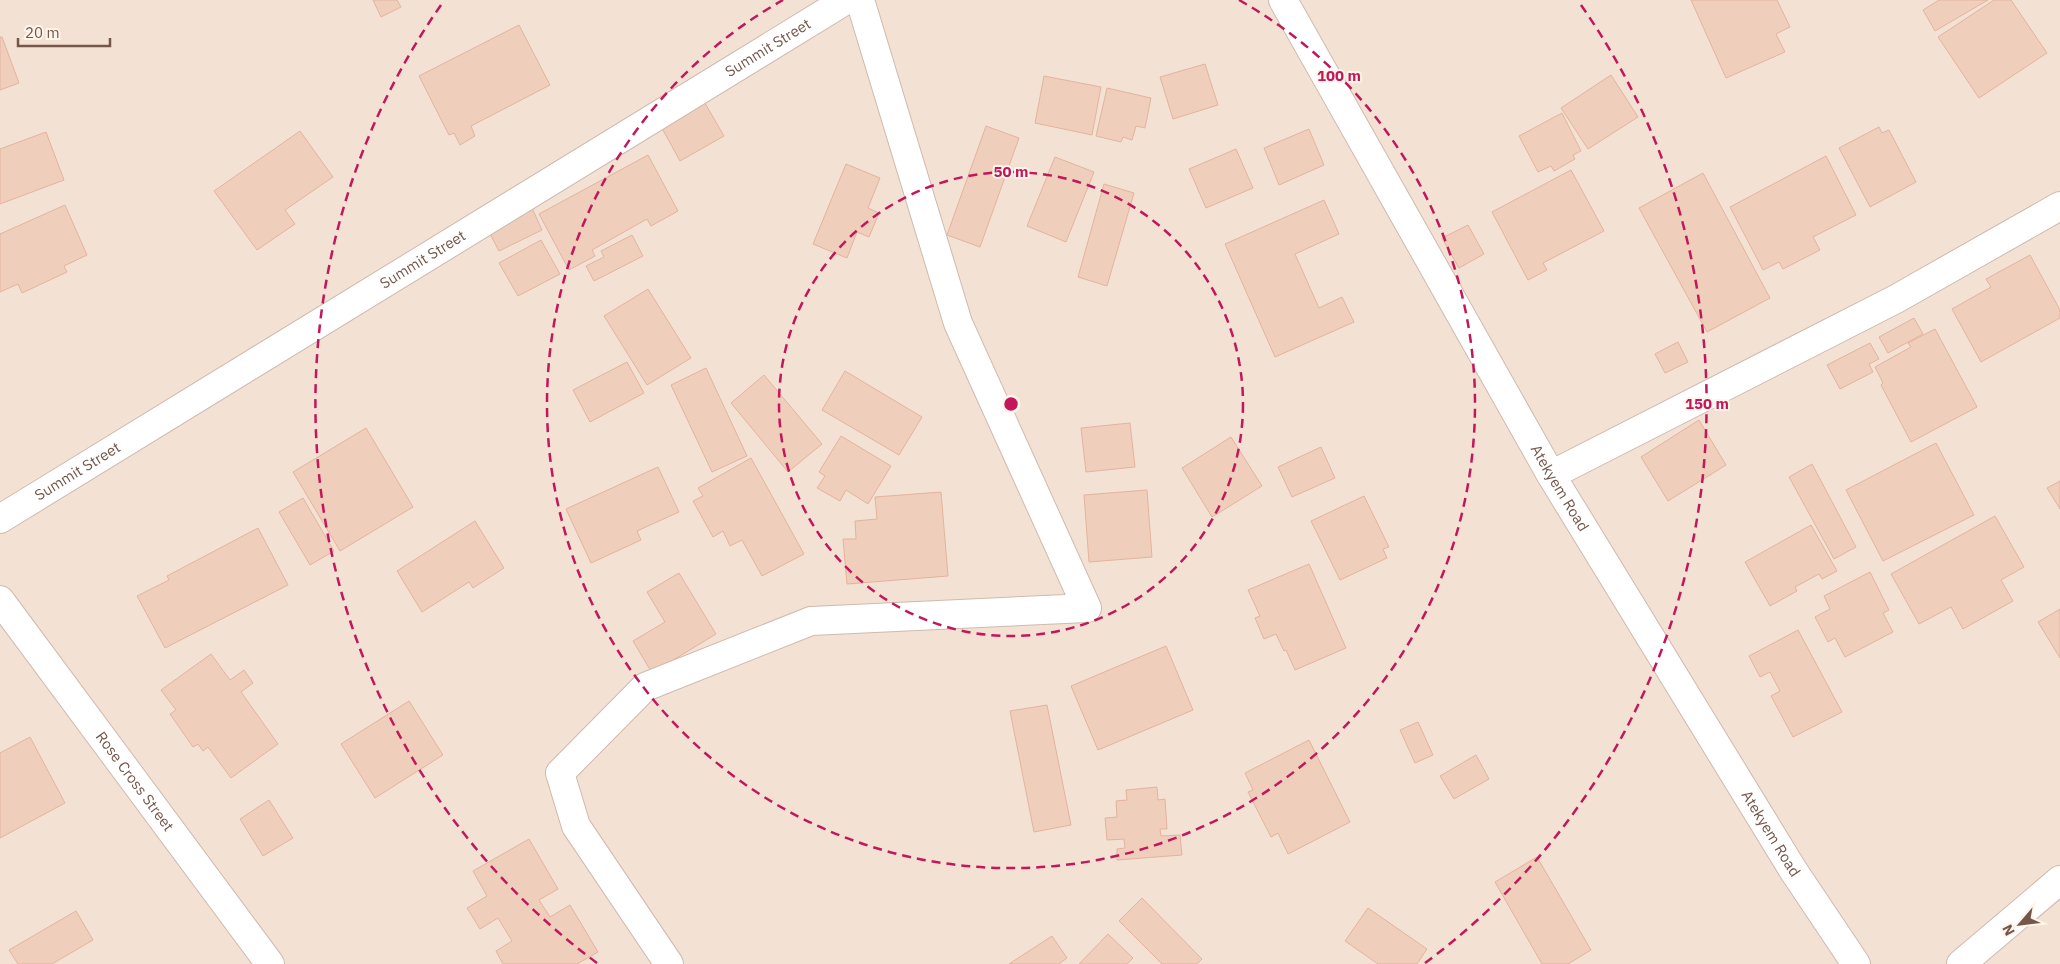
<svg xmlns="http://www.w3.org/2000/svg" width="2060" height="964" viewBox="0 0 2060 964" font-family="'IBM Plex Sans',sans-serif">
  <style>
    .residential { fill: #f3e2d3 }
    .building { fill: #f0cebc; stroke: #e3b39d }
    .lines { fill: none; stroke-linecap: round; stroke-linejoin: round }
    .minor-casing { stroke: #cfbaae; stroke-width: 30 }
    .minor { stroke: #fff; stroke-width: 28 }
    .ring { fill: none; stroke: #c2185b; stroke-width: 2.5; stroke-dasharray: 9 6 }
    .labels { text-anchor: middle; stroke-width: 4; stroke-linejoin: round; paint-order: stroke }
    .street-label { font-size: 15px; fill: #74564a; stroke: #fff5ea }
    .centre { fill: #c2185b; stroke: #fff5ea; stroke-width: 2.5 }
    .ring-label { font-size: 15px; text-anchor: middle; font-weight: bold; fill: #c2185b; stroke: #fff5ea; stroke-width: 4; stroke-linejoin: round; paint-order: stroke }
  </style>
  <rect width="100%" height="100%" fill="#fcf1e4"/>
  <!-- residential -->
  <path class="residential" d="M0,0H2060V964H0Z"/>
  <!-- building -->
  <path class="building" d="M373,0H397L401,7L381,17Z
    M1691,0H1777L1790,27L1776,34L1785,52L1726,78Z
    M1939,0H1988L1935,31L1923,10Z
    M1994,0H2011L2047,53L1979,98L1938,37Z
    M519,25L550,85L471,126L475,136L460,145L454,133L449,135L419,76Z
    M0,37H2L19,83L0,90Z
    M1205,64L1218,105L1173,119L1160,77Z
    M1611,75L1638,117L1588,149L1561,108Z
    M1044,76L1101,87L1092,135L1035,123Z
    M1107,88L1151,98L1145,128L1136,126L1132,140L1123,137L1121,142L1096,136Z
    M702,98L724,136L680,161L659,123Z
    M1562,113L1581,151L1573,155L1575,159L1554,171L1551,166L1538,172L1519,136Z
    M986,126L1019,138L980,247L947,235Z
    M1879,127L1882,133L1889,130L1916,182L1870,207L1839,148Z
    M1309,129L1324,165L1279,185L1264,148Z
    M300,131L333,177L285,210L295,224L257,250L214,191Z
    M46,132L64,180L0,204V149Z
    M1236,149L1253,188L1206,208L1189,169Z
    M648,155L678,211L651,226L647,219L592,250L595,256L569,270L539,214Z
    M1826,156L1856,215L1813,237L1820,250L1783,269L1779,262L1763,270L1730,207Z
    M1055,157L1094,172L1066,242L1027,226Z
    M846,164L880,178L868,208L879,213L869,237L857,232L847,258L813,244Z
    M1571,170L1604,231L1543,263L1547,270L1528,280L1492,212Z
    M1703,173L1770,298L1707,332L1639,208Z
    M1104,184L1134,193L1107,286L1078,277Z
    M1324,200L1339,234L1295,254L1319,308L1342,297L1354,322L1275,357L1225,244Z
    M65,205L87,255L64,266L67,272L22,293L18,284L0,292V234Z
    M532,208L542,230L499,251L488,230Z
    M1468,225L1484,254L1459,268L1442,238Z
    M632,235L643,256L594,281L586,266L604,257L601,251Z
    M541,240L560,274L518,296L499,263Z
    M2030,255L2060,310V318L1981,362L1952,309L1991,287L1986,279Z
    M648,289L691,358L647,385L604,316Z
    M1914,318L1923,334L1888,353L1879,337Z
    M1935,329L1977,407L1911,442L1881,385L1883,383L1875,367L1911,347L1908,343Z
    M1678,342L1688,362L1665,373L1655,354Z
    M1870,343L1879,359L1869,364L1873,372L1840,389L1827,365Z
    M627,362L644,393L590,422L573,390Z
    M706,368L747,456L712,472L671,385Z
    M845,371L922,417L899,455L822,410Z
    M764,375L822,444L788,472L731,403Z
    M1699,420L1726,465L1668,501L1641,457Z
    M1130,423L1135,467L1086,472L1081,428Z
    M366,428L413,507L340,551L293,472Z
    M841,436L891,466L868,504L846,490L840,501L817,488L825,476L819,472Z
    M1231,437L1262,486L1212,517L1182,468Z
    M1936,443L1974,515L1883,561L1846,490Z
    M1321,447L1335,478L1292,497L1278,467Z
    M751,458L804,554L762,576L742,540L730,546L723,531L713,537L693,501L703,496L698,488Z
    M1812,464L1856,547L1834,559L1789,477Z
    M658,467L679,512L637,531L641,540L591,563L566,509Z
    M2060,481V509L2047,488Z
    M1147,490L1152,557L1089,562L1084,495Z
    M941,492L948,576L847,584L843,539H856L855,521L877,519L875,497Z
    M1364,496L1389,547L1383,549L1387,558L1340,580L1311,521Z
    M303,498L334,551L310,565L279,512Z
    M1995,516L2024,567L2001,580L2013,601L1963,629L1951,607L1919,624L1891,574Z
    M475,521L504,568L473,588L469,582L422,612L397,571Z
    M1811,525L1837,571L1822,579L1819,574L1795,587L1797,591L1770,606L1745,562Z
    M258,528L288,585L165,648L137,596L169,580L167,576Z
    M1309,564L1346,648L1295,670L1286,650L1284,651L1276,634L1264,639L1255,618L1260,616L1248,590Z
    M1870,572L1889,610L1883,613L1893,632L1845,657L1835,638L1828,642L1815,617L1830,609L1824,596Z
    M679,573L716,634L652,673L633,641L665,622L647,592Z
    M2060,609V658L2038,622Z
    M1798,630L1842,712L1793,737L1771,696L1780,691L1770,672L1760,677L1749,656Z
    M1166,646L1193,710L1098,750L1071,686Z
    M211,654L230,680L244,670L253,683L241,692L278,744L231,778L208,747L203,751L198,744L193,747L170,714L176,710L161,690Z
    M409,701L443,755L375,798L341,744Z
    M1047,705L1071,825L1034,832L1010,711Z
    M1418,722L1433,755L1415,763L1400,730Z
    M30,737L65,803L0,838V753Z
    M1309,740L1350,822L1288,854L1278,833L1271,837L1248,792L1253,790L1245,773Z
    M1476,755L1489,779L1454,799L1440,776Z
    M1157,787L1158,800L1165,799L1167,829H1160L1161,836L1180,835L1182,855L1117,860V849L1125,848L1124,839L1107,840L1105,818L1117,817L1116,801L1127,800L1126,790Z
    M269,800L293,838L263,856L240,819Z
    M529,839L558,889L539,900L550,917L570,905L598,952L577,964H503L496,951L512,941L498,918L480,929L467,908L487,896L473,871Z
    M1537,857L1591,950L1568,964H1542L1495,882Z
    M1142,898L1202,959L1197,964H1162L1119,921Z
    M1368,908L1427,949L1417,964H1378L1345,941Z
    M76,911L93,940L52,964H18L9,950Z
    M1108,934L1133,958L1127,964H1079Z
    M1052,936L1067,958L1059,964H1009Z"/>
  <g class="lines">
    <!-- minor casing -->
    <g class="minor-casing">
      <g id="minor">
        <path id="s1" d="M1283,0L1551,475L1793,870L1856,964"/>
        <path d="M1551,475L1896,299L2060,206"/>
        <path id="s2" d="M0,519L846,0"/>
        <path id="s3" d="M0,600L270,964"/>
        <path d="M669,964L576,826L560,773L645,687L811,621L1087,608L958,323L860,0"/>
        <path d="M1961,964L2060,880"/>
      </g>
    </g>
    <!-- minor -->
    <use href="#minor" class="minor"/>
  </g>
  <!-- distance rings -->
  <g class="ring">
    <circle cx="1011" cy="404" r="232"/>
    <path d="M1239 0A464 464 0 1 1 783 0"/>
    <path d="M597 963A696 696 0 0 1 441 5M1581 5A696 696 0 0 1 1425 963"/>
  </g>
  <g class="labels">
    <!-- street labels -->
    <g class="street-label">
      <text dy="5" stroke="none"><textPath href="#s2" startOffset="901">Summit Street</textPath></text>
      <text dy="5" stroke="none"><textPath href="#s2" startOffset="496">Summit Street</textPath></text>
      <text dy="5" stroke="none"><textPath href="#s2" startOffset="91">Summit Street</textPath></text>
      <text dy="5" stroke="none"><textPath href="#s1" startOffset="561">Atekyem Road</textPath></text>
      <text dy="5" stroke="none"><textPath href="#s3" startOffset="226">Rose Cross Street</textPath></text>
      <text dy="5" stroke="none"><textPath href="#s1" startOffset="966">Atekyem Road</textPath></text>
    </g>
  </g>
  <circle cx="1011" cy="404" r="8" class="centre"/>
  <g class="ring-label">
    <text x="1339" y="81">100 m</text>
    <text x="1011" y="177">50 m</text>
    <text x="1707" y="409">150 m</text>
  </g>
  <!-- north arrow -->
  <g transform="translate(2020 924) rotate(242)" stroke="#fff5ea" stroke-width="4" paint-order="stroke">
  <path d="M0-4L9 19L0 12L-9 19Z" fill="#74564a"/>
  <text y="-8" font-size="14" font-weight="bold" text-anchor="middle" fill="#74564a">N</text>
  </g>
  <!-- scale -->
  <path d="M18 38v8h92v-8" fill="none" stroke="#74564a" stroke-width="2.5"/>
  <text x="25" y="38" font-size="15" fill="#74564a" stroke="#fff5ea" stroke-width="4" paint-order="stroke">20 m</text>
</svg>
